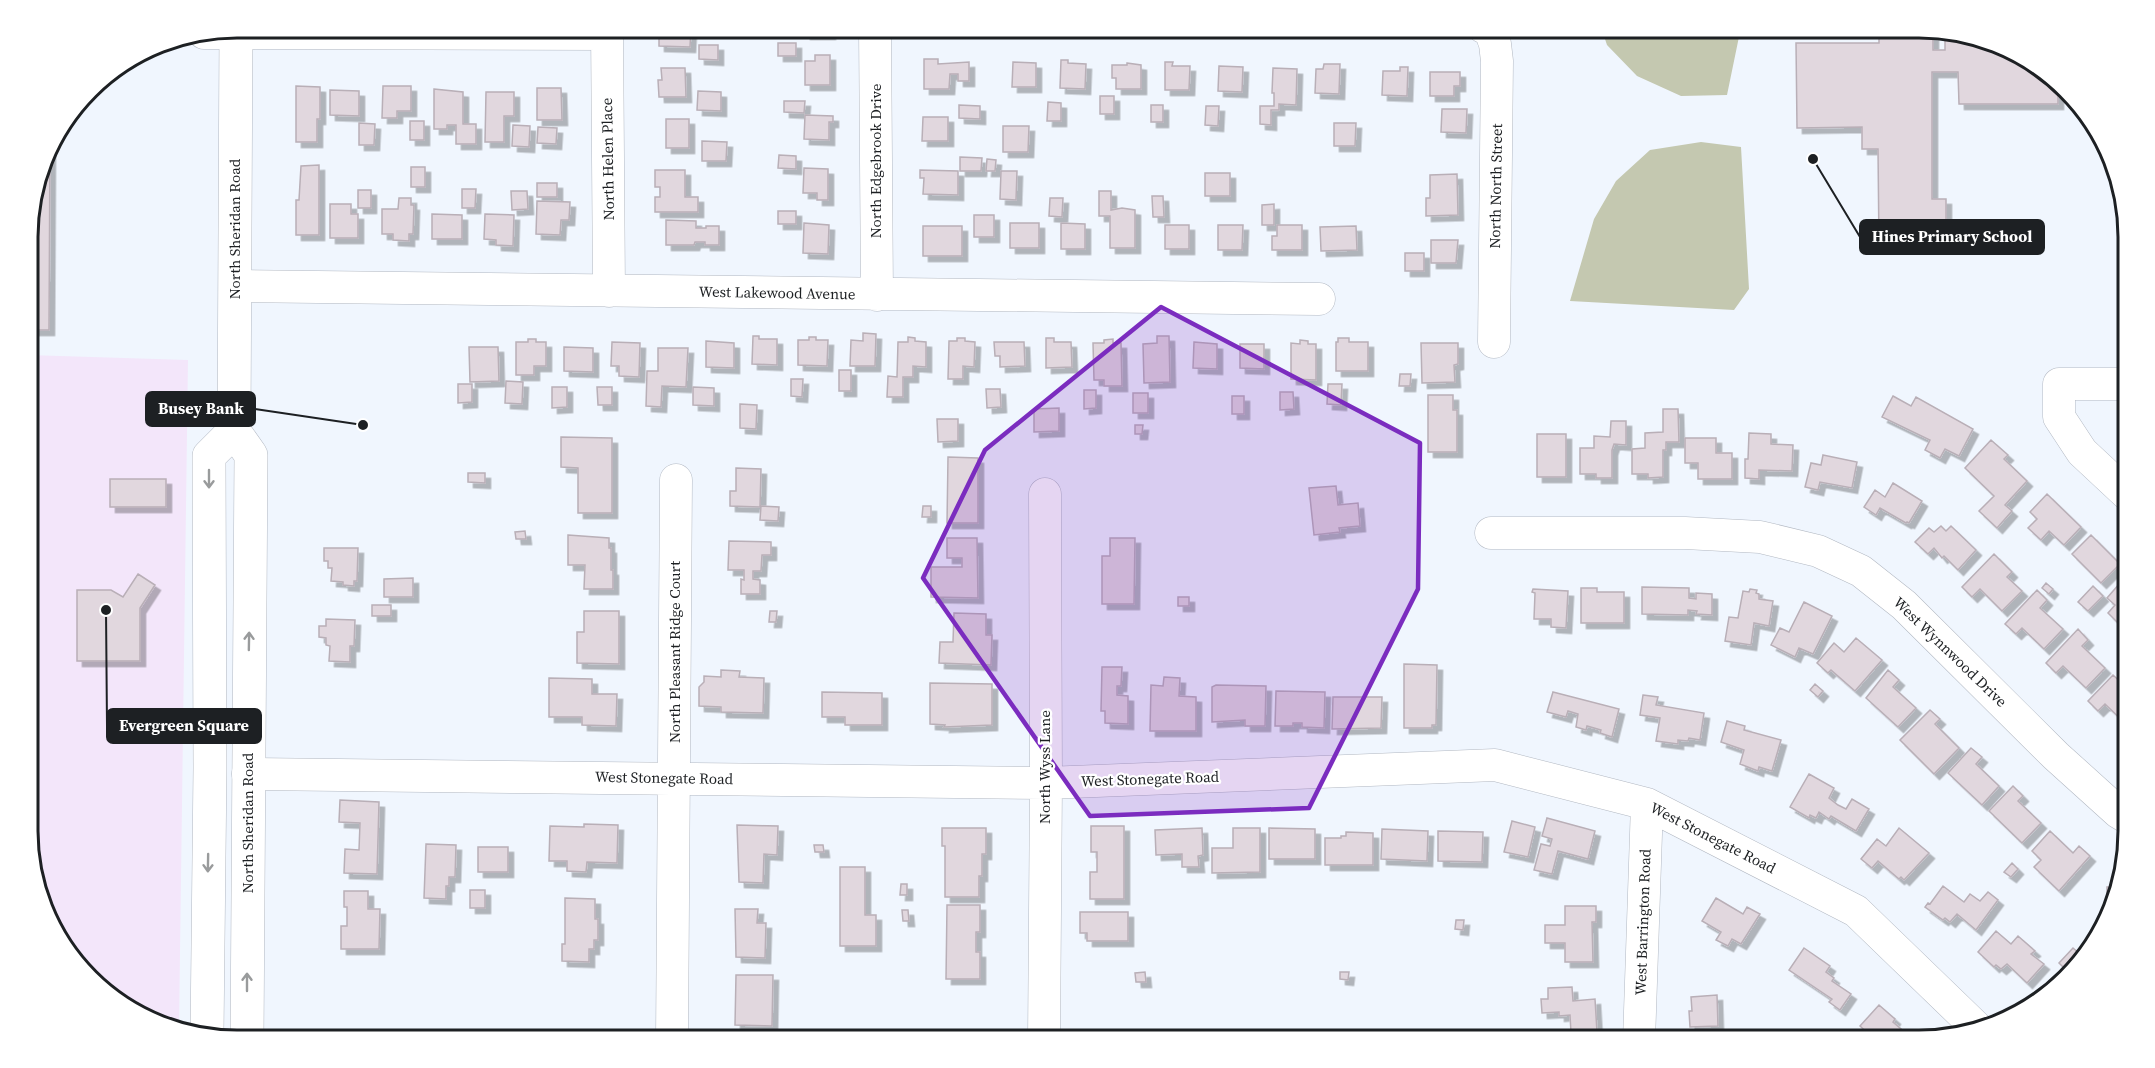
<svg xmlns="http://www.w3.org/2000/svg" width="2155" height="1068" viewBox="0 0 2155 1068" font-family="'Source Serif 4',serif">
  <style>
    .commercial { fill: #f3e6fa }
    .green { fill: #c4c8b0 }
    .building { fill: #e1d7de; stroke: #b9afb7; stroke-width: 1.5; filter: url(#shadow) }
    .lines { fill: none; stroke-linecap: round; stroke-linejoin: round }
    .minor-casing { stroke: #b2b8c2; stroke-width: 33 }
    .major-casing { stroke: #b2b8c2; stroke-width: 34 }
    .minor { stroke: #fff; stroke-width: 32 }
    .major { stroke: #fff; stroke-width: 33 }
    .oneway { stroke: #999b9c }
    .marked { fill: #7b2cbf; fill-opacity: 0.2; stroke: #7b2cbf; stroke-width: 4.5; stroke-linejoin: round }
    .labels { text-anchor: middle; stroke-width: 4.5; stroke-linejoin: round; paint-order: stroke }
    .street-label { font-size: 15px; fill: #1d2023; stroke: #fff }
    .rim { fill: none; stroke: #1d2023; stroke-width: 3 }
    .leader { fill: none; stroke: #1d2023; stroke-width: 2 }
    .callout-dot { fill: #1d2023; stroke: #fff; stroke-width: 2 }
    .callout { fill: #1d2023; stroke: #1d2023; stroke-width: 2 }
    .callout-label { font-size: 16px; text-anchor: middle; font-weight: bold; fill: #fff }
  </style>
  <defs>
    <filter id="shadow"><feDropShadow dx="5.5" dy="5.5" stdDeviation="0" flood-color="#0004"/></filter>
  </defs>
  <rect width="100%" height="100%" fill="#f0f6fe"/>
  <!-- commercial -->
  <path class="commercial" d="M28,355L188,360L179,1028L144,1020L70,959L29,860Z"/>
  <!-- green -->
  <path class="green" d="M1601,27H1741L1727,95L1681,96L1637,76L1607,45Z
    M1701,142L1741,147L1749,289L1734,310L1570,301L1594,219L1616,181L1650,150Z"/>
  <!-- building -->
  <path class="building" d="M691,27L690,47L659,46V28Z
    M806,27H830V34H805Z
    M1879,27H1919L1933,30V50H1945V33L2011,48L2058,87V104H1959L1958,72H1932V199H1946V222H1930V248H1879L1878,149H1862V127L1797,128L1796,43H1879Z
    M778,43H796V56H778Z
    M699,45H718V60L699,59Z
    M815,55H830V85H805V61H815Z
    M924,59H938V64L969,62V81H958V74H950L949,89H924Z
    M1061,60H1068V63L1086,64L1085,89L1060,88Z
    M1013,62L1036,63V87H1012Z
    M1165,62H1173L1172,66H1190L1189,90H1165Z
    M1127,63L1141,65V89H1116V78H1112V65H1127Z
    M1324,64H1340L1339,94L1315,93L1316,69H1323Z
    M1219,66L1243,67L1242,92L1218,91Z
    M1400,67H1408L1407,96L1382,95L1383,71H1400Z
    M661,68H685L686,97H659L658,80H662Z
    M1273,68L1297,69L1296,105L1279,104V110H1271V125L1260,124V106H1274V93H1272Z
    M1430,72H1460V86H1454V96H1430Z
    M296,86L320,87V119H317V142H296Z
    M383,86H411V111H397V118H382Z
    M537,88H561L562,120H537Z
    M434,89L463,92V124H476V144H456V125H447V129H434Z
    M330,90L359,91V116L330,115Z
    M698,91L721,92V111L697,110Z
    M486,92H514V116H504V142H485Z
    M1100,96H1114V114H1100Z
    M784,101H805L804,113L784,112Z
    M1048,102L1061,103V121H1047Z
    M959,105L980,106V119L959,118Z
    M1151,105H1163V122H1151Z
    M1206,106H1219L1218,126L1205,125Z
    M1442,109H1467L1466,133L1441,132Z
    M805,115L833,116V122H829V140L804,139Z
    M923,117H948V141H922Z
    M666,119H689V148H666Z
    M410,121H424V140H410Z
    M359,123L375,124L374,145H359Z
    M1334,123H1356L1355,146H1334Z
    M513,125L530,126L529,147L512,146Z
    M1003,126H1029L1028,152H1003Z
    M538,127L557,128L556,144L537,143Z
    M702,141L727,142L726,161H702Z
    M50,142L49,330H28L27,222Z
    M779,155L796,156V169L778,168Z
    M960,157L982,158L981,171H960Z
    M987,159L996,160L995,171H986Z
    M319,165V235H296V200H299L301,166Z
    M411,167H425V187H411Z
    M804,168L828,169V200H817V193H803Z
    M655,170H685V197H698V212H655V197H660V187H655Z
    M920,170L958,171V195L923,194L924,178H920Z
    M1001,171H1017L1016,200L1000,199Z
    M1205,173H1230V196H1205Z
    M1457,174L1458,215L1426,216V198H1430V175Z
    M537,183H557V197H537Z
    M462,189H476L475,208H462Z
    M358,190H371V208H358Z
    M511,191H527L528,209L512,210Z
    M1099,191H1111V210L1122,208L1135,210V248H1110V216H1099Z
    M1152,196H1163L1164,217H1153Z
    M399,198H411V205H414L413,234H409V241L393,240V234H382V209H398Z
    M1050,198H1063L1062,217L1049,216Z
    M537,201L570,202L569,220H561L560,235L536,234Z
    M330,204H351V214H358V238H330Z
    M1274,204V225H1262V205Z
    M778,211H796V224H778Z
    M432,214L462,215V239H432Z
    M485,214L514,215L513,246L496,245V240L484,239Z
    M974,215H994V237H974Z
    M666,220L696,221V228H706V226H719V245H705V242H695L694,245H666Z
    M804,223L829,225L828,254L803,253Z
    M1010,223H1039V248H1010Z
    M1061,223L1085,224V249H1061Z
    M1165,225H1189V249H1165Z
    M1218,225H1243L1242,250H1218Z
    M1277,225H1302V250H1272V236H1277Z
    M923,226H962V256H923Z
    M1356,226L1357,250L1321,251L1320,227Z
    M1431,240H1458L1456,263H1431Z
    M1405,253H1424V271H1405Z
    M863,333L876,334L875,366H850L851,340L863,341Z
    M753,336H759V339H777V365L752,364Z
    M1157,336H1169L1170,382L1144,383L1143,344L1157,343Z
    M809,337H816V340H828L827,366L798,365V340H809Z
    M908,337L915,338V341L926,342V367L913,366V377H903V397H887L888,376L897,377L898,342H908Z
    M957,338H965V341L975,342L974,367L963,366V379H948L949,341H957Z
    M1046,338H1054V342H1071L1072,367L1046,368Z
    M1338,338H1349V342H1368V371H1336V342H1338Z
    M528,339H536V342H546V366H534V375H516V342H528Z
    M1113,339V343H1121L1122,386H1104V380H1094L1093,343H1104V340Z
    M1300,340L1308,341V344H1316V380L1291,379V343L1300,344Z
    M706,341L734,343V368L706,367Z
    M612,342L640,343L639,377L619,376V366H611Z
    M994,342H1024L1025,366L1000,367V356H995Z
    M1194,342L1217,344V369L1193,368Z
    M1421,343H1458V364L1454,365L1455,382L1422,383Z
    M1240,344H1264V369L1240,368Z
    M469,347H498L499,381L470,382Z
    M564,347L593,348V372L564,371Z
    M658,348H688L686,387L662,386L661,407L646,406L647,371H658Z
    M839,370H851V391H839Z
    M1400,374H1411L1410,386H1399Z
    M791,379H803L802,397L791,396Z
    M506,381L523,382L522,404L505,403Z
    M458,384H472V402L458,403Z
    M1328,384H1342L1341,405L1327,404Z
    M552,387H567V407L552,408Z
    M597,387H612V405H598Z
    M693,387L714,388V406L693,405Z
    M986,389H1000L1001,407L987,408Z
    M1084,390H1096V408L1084,409Z
    M1280,392H1293L1294,409L1280,410Z
    M1133,393H1148V413H1133Z
    M1428,395H1453V410H1457V452H1428Z
    M1232,396H1244V414H1232Z
    M1893,396L1911,406L1916,397L1973,429L1959,456L1945,449L1940,458L1925,450L1930,440L1882,417Z
    M740,404L757,405L756,429L740,428Z
    M1059,408V431L1034,432V409Z
    M1663,409H1678L1679,442H1666V450H1663V477L1648,478V474H1632V449L1645,448V433L1663,432Z
    M937,419H958V441L938,442Z
    M1611,421H1626V445L1614,444L1612,450V478H1596V474H1580V448H1594V436L1610,437Z
    M1135,425H1143L1142,434H1135Z
    M1749,433L1771,434V444L1793,445L1792,471L1759,470V479L1745,478V459H1748Z
    M1537,434H1566V477H1537Z
    M561,437L612,438V513H578V468L561,467Z
    M1685,438H1716V453H1732V479H1698V463H1685Z
    M1991,440L2008,455L2004,459L2027,481L2005,505L2012,511L1997,528L1979,511L1994,496L1965,468Z
    M1823,455L1857,462L1852,488L1820,482L1818,490L1805,487L1811,463L1821,465Z
    M948,457L978,458V523H947Z
    M736,468L761,469L760,507L730,506V491H736Z
    M468,473H485V483L468,482Z
    M110,479H166V507H110Z
    M1893,483L1922,501L1909,523L1907,522L1906,523L1880,508L1876,515L1864,507L1875,490L1885,497Z
    M1336,486L1338,505L1358,503L1360,526L1339,528L1340,532L1314,535L1309,488Z
    M2047,494L2081,527L2064,545L2049,531L2041,540L2028,528L2037,519L2030,512Z
    M761,506L779,507L778,521L760,520Z
    M923,506H931V517H922Z
    M1941,526L1946,531L1951,526L1976,550L1958,570L1944,556L1942,558L1934,548L1928,554L1915,542L1929,528L1934,532Z
    M525,531L526,539H516L515,532Z
    M568,535L609,538V548H611V570H613V589H584L585,565H568Z
    M2091,535L2120,564L2101,583L2072,554Z
    M947,538H977L978,598L931,597V567H962V558H947Z
    M1110,538H1135L1134,604H1102V556H1110Z
    M729,541L771,542V555H762L761,571H753V579L760,580V594H741V579L744,580V570H728Z
    M324,548H358L357,581H354V586L343,585V582L331,581L332,568H328V561H324Z
    M1994,554L2012,572L2007,577L2022,591L2002,611L1980,589L1972,597L1962,587Z
    M138,574L155,585L140,608V661H77V590H111L123,597Z
    M2127,575V617L2120,625L2108,613L2115,605L2107,598Z
    M413,578V597H384V579Z
    M2046,583L2053,589L2049,594L2042,588Z
    M2093,586L2103,596L2088,611L2078,602Z
    M1642,587L1689,588V598L1696,599V593L1712,594V615L1696,614L1697,611L1688,610V615L1642,614Z
    M1581,588H1597V592H1624V623H1581Z
    M1533,589L1568,591L1566,628L1551,627V619H1534L1535,593L1532,592Z
    M1750,589L1757,590L1756,593L1759,594V599L1773,601L1769,626L1754,623L1751,645L1725,641L1729,617L1738,618L1743,591L1749,592Z
    M2037,590L2047,600L2040,608L2063,629L2044,649L2022,628L2016,634L2005,624Z
    M1178,597H1189V606H1178Z
    M1804,602L1832,616L1813,654L1799,648L1795,657L1771,645L1780,628L1789,632Z
    M372,605H391V616H372Z
    M584,611H619V664L577,663V632H584Z
    M770,611H777L776,622H769Z
    M954,613L986,614V635H992L991,665L939,663L940,642H953Z
    M326,619L355,620L354,646H350V662L329,661L330,646L326,645V638L319,637V626H326Z
    M2078,629L2088,640L2082,646L2105,668L2086,688L2063,666L2056,673L2046,663Z
    M1856,638L1882,660L1855,691L1831,670L1828,673L1817,663L1834,643L1844,652Z
    M1404,664L1437,665L1436,725H1432V728H1404Z
    M1102,667H1122L1121,686H1117V695L1128,696V724L1105,723V711H1101Z
    M721,670L740,671L739,677L764,678L763,713L721,712V707L699,706V687L704,682V676L721,677Z
    M1888,670L1899,680L1893,687L1916,708L1898,727L1866,698Z
    M2113,675L2128,689V726L2105,704L2098,711L2088,701Z
    M1164,677L1180,678L1179,696L1196,697V731H1150L1151,685L1163,686Z
    M549,678L592,679V694H617L616,726L582,725V717H549Z
    M930,683L992,684V725L944,727L945,725L930,724Z
    M1815,684L1823,691L1818,697L1810,690Z
    M1216,685L1266,686L1265,726H1245V720L1212,722V687Z
    M1276,691L1325,692L1324,728L1302,727V723H1293V726H1275Z
    M822,692L882,693V725H845V717H822Z
    M1553,692L1619,709L1612,737L1600,733L1601,730L1587,726L1586,730L1576,727L1578,714L1568,711L1566,717L1547,712Z
    M1643,695L1658,697L1656,705L1704,713L1700,740L1689,738L1688,741L1678,740V744L1656,741L1660,718L1640,715Z
    M1333,697H1382L1381,728L1332,729Z
    M1930,710L1940,719L1935,724L1959,748L1934,774L1900,740Z
    M1727,721L1745,726L1744,730L1781,740L1772,771L1759,767L1758,771L1740,764L1744,750L1721,742Z
    M1971,748L1982,757L1976,764L1999,786L1982,805L1948,773Z
    M1809,774L1834,788L1829,798L1838,805L1846,809L1852,799L1869,809L1856,831L1831,816L1829,819L1819,812L1816,818L1810,815L1809,818L1790,807Z
    M2013,786L2023,796L2018,801L2041,823L2022,843L1989,811Z
    M340,800L379,802L377,874L344,873L345,849L359,850L360,823L339,822Z
    M1547,818L1595,831L1588,859L1558,851L1552,874L1534,870L1541,844L1550,846L1552,839L1542,836Z
    M1512,821L1535,827L1528,857L1504,852Z
    M584,824L618,825L617,863L587,862L586,872L567,871V861H549L550,826L584,827Z
    M737,825L778,826L777,855L764,854L763,883L739,882Z
    M1091,826H1124V899H1090V872H1097V852H1091Z
    M942,828H986V854H982V876H979V897H945V846H942Z
    M1202,828L1203,855L1198,856L1199,867H1182V854L1156,855L1155,830Z
    M1233,828H1260V872L1212,873V848H1233Z
    M1269,828L1315,829V859H1269Z
    M1899,828L1929,853L1904,880L1901,877L1899,879L1878,861L1872,868L1861,859L1877,839L1886,846Z
    M1382,829L1428,831L1427,861L1381,859Z
    M1438,831L1483,832L1482,862L1438,861Z
    M2050,831L2073,853L2079,846L2090,856L2059,891L2034,867L2041,860L2032,851Z
    M1346,832L1373,833V865H1325V838H1341V836H1346Z
    M426,844L456,845L455,877H449V886H446V899L424,898Z
    M814,845H823L824,852H815Z
    M478,847H508V872H478Z
    M2012,863L2018,869L2011,877L2004,872Z
    M840,867H865V915H876V946H840Z
    M901,884H907V895H900Z
    M1943,886L1964,902L1970,894L1980,901L1988,892L1998,900L1976,930L1957,914L1950,922L1945,918L1943,920L1925,907L1928,903L1930,904Z
    M2107,887H2115L2107,920Z
    M470,890H485V908H470Z
    M344,891H368V909H380L379,949H341V926H347V907H344Z
    M565,898L595,899V919H598V940H594V949H589V962L562,961V944H565Z
    M1716,898L1743,914L1747,907L1760,914L1741,944L1732,939L1728,946L1716,940L1721,932L1702,921Z
    M947,905H980V932H976V952H980V979H946Z
    M1565,906H1596V922H1592L1593,962H1565V943H1545V925H1565Z
    M735,909H758L757,923H766L765,958L736,957Z
    M902,910H908L909,921H903Z
    M1080,912H1128V941H1087V933H1080Z
    M1456,920H1464L1463,930L1455,929Z
    M1996,931L2011,944L2018,936L2035,951L2031,954L2044,964L2027,983L2007,964L2001,969L1996,965L1994,967L1978,952Z
    M1804,948L1830,966L1826,972L1834,978L1832,981L1851,994L1840,1010L1829,1002L1832,999L1789,970Z
    M2073,948L2080,954L2066,970L2059,963Z
    M1145,972L1146,982H1136L1135,973Z
    M1340,972H1349L1348,980L1340,979Z
    M736,975H773L772,1026L735,1025Z
    M1572,987L1573,1001L1595,999L1597,1032L1571,1033L1570,1015L1559,1016V1012L1542,1013L1541,999H1548V988Z
    M1717,995L1718,1026L1690,1027L1689,1011H1692L1691,997Z
    M1879,1005L1895,1019L1893,1022L1907,1034L1901,1041H1876L1860,1026Z
    M589,1032H616V1041H589Z
    M735,1034L837,1037L836,1041H735Z"/>
  <g class="lines">
    <!-- minor casing -->
    <g class="minor-casing">
      <path id="minor" d="M607,27L609,291
        M875,27L877,295
        M1483,27L1490,30L1495,44L1497,61L1494,342
        M204,33L607,34
        M235,286L1319,299
        M2127,384H2059V417L2082,452L2127,494
        M1491,533H1685L1760,537L1818,551L1861,571L1904,605L2056,756L2118,812L2128,818
        M248,774L1046,783L1495,765L1647,804L1856,911L1975,1026
        M672,1041L676,480
        M1044,1041L1046,783L1045,494
        M1639,1041L1647,804"/>
    </g>
    <!-- major casing -->
    <g class="major-casing">
      <path id="major" d="M236,27L234,431L251,455L247,1041
        M207,1034L210,768L209,456L234,431"/>
    </g>
    <!-- minor -->
    <use href="#minor" class="minor"/>
    <!-- major -->
    <use href="#major" class="major"/>
  </g>
  <!-- one-way arrows -->
  <defs><path id="oneway-shaft" d="M-6 0H5M1.5-3L5.5 0L1.5 3" fill="none" stroke-width="1.6" stroke-linecap="round" stroke-linejoin="round" transform="scale(1.5)"/></defs>
  <g class="oneway">
    <use href="#oneway-shaft" transform="translate(209 479) rotate(90)"/>
    <use href="#oneway-shaft" transform="translate(249 641) rotate(-89)"/>
    <use href="#oneway-shaft" transform="translate(208 863) rotate(91)"/>
    <use href="#oneway-shaft" transform="translate(247 982) rotate(-90)"/>
  </g>
  <!-- marked area -->
  <path class="marked" d="M1161,307L1420,443L1418,589L1309,808L1090,816L923,578L985,450Z"/>
  <g class="labels">
    <!-- street labels -->
    <g class="street-label">
      <text transform="translate(608 159) rotate(-91)" y="5">North Helen Place</text>
      <text transform="translate(876 161) rotate(-90)" y="5">North Edgebrook Drive</text>
      <text transform="translate(1496 186) rotate(-89)" y="5">North North Street</text>
      <text transform="translate(235 229) rotate(-90)" y="5">North Sheridan Road</text>
      <text transform="translate(777 293) rotate(1)" y="5">West Lakewood Avenue</text>
      <text transform="translate(675 652) rotate(-90)" y="5">North Pleasant Ridge Court</text>
      <text transform="translate(1950 652) rotate(44)" y="5">West Wynnwood Drive</text>
      <text transform="translate(1045 767) rotate(-90)" y="5">North Wyss Lane</text>
      <text transform="translate(664 778) rotate(1)" y="5">West Stonegate Road</text>
      <text transform="translate(1150 779) rotate(-2)" y="5">West Stonegate Road</text>
      <text transform="translate(248 823) rotate(-90)" y="5">North Sheridan Road</text>
      <text transform="translate(1713 838) rotate(27)" y="5">West Stonegate Road</text>
      <text transform="translate(1643 922) rotate(-88)" y="5">West Barrington Road</text>
    </g>
  </g>
  <!-- crop -->
  <path d="M0 0H2155V1068H0ZM237 38H1919A199 199 0 0 1 2118 237V831A199 199 0 0 1 1919 1030H237A199 199 0 0 1 38 831V237A199 199 0 0 1 237 38Z" fill="#fff" fill-rule="evenodd"/>
  <path class="rim" d="M237 38H1919A199 199 0 0 1 2118 237V831A199 199 0 0 1 1919 1030H237A199 199 0 0 1 38 831V237A199 199 0 0 1 237 38Z"/>
  <!-- callouts -->
  <path class="leader" d="M1813 159L1860 237M363 425L255 409M106 610L107 726"/>
  <g class="callout-dot">
    <circle cx="1813" cy="159" r="6"/>
    <circle cx="363" cy="425" r="6"/>
    <circle cx="106" cy="610" r="6"/>
  </g>
  <g class="callout">
    <rect x="1860" y="220" width="184" height="34" rx="6"/>
    <rect x="146" y="392" width="109" height="34" rx="6"/>
    <rect x="107" y="709" width="154" height="34" rx="6"/>
  </g>
  <g class="callout-label">
    <text x="1952" y="242">Hines Primary School</text>
    <text x="201" y="414">Busey Bank</text>
    <text x="184" y="731">Evergreen Square</text>
  </g>
</svg>
